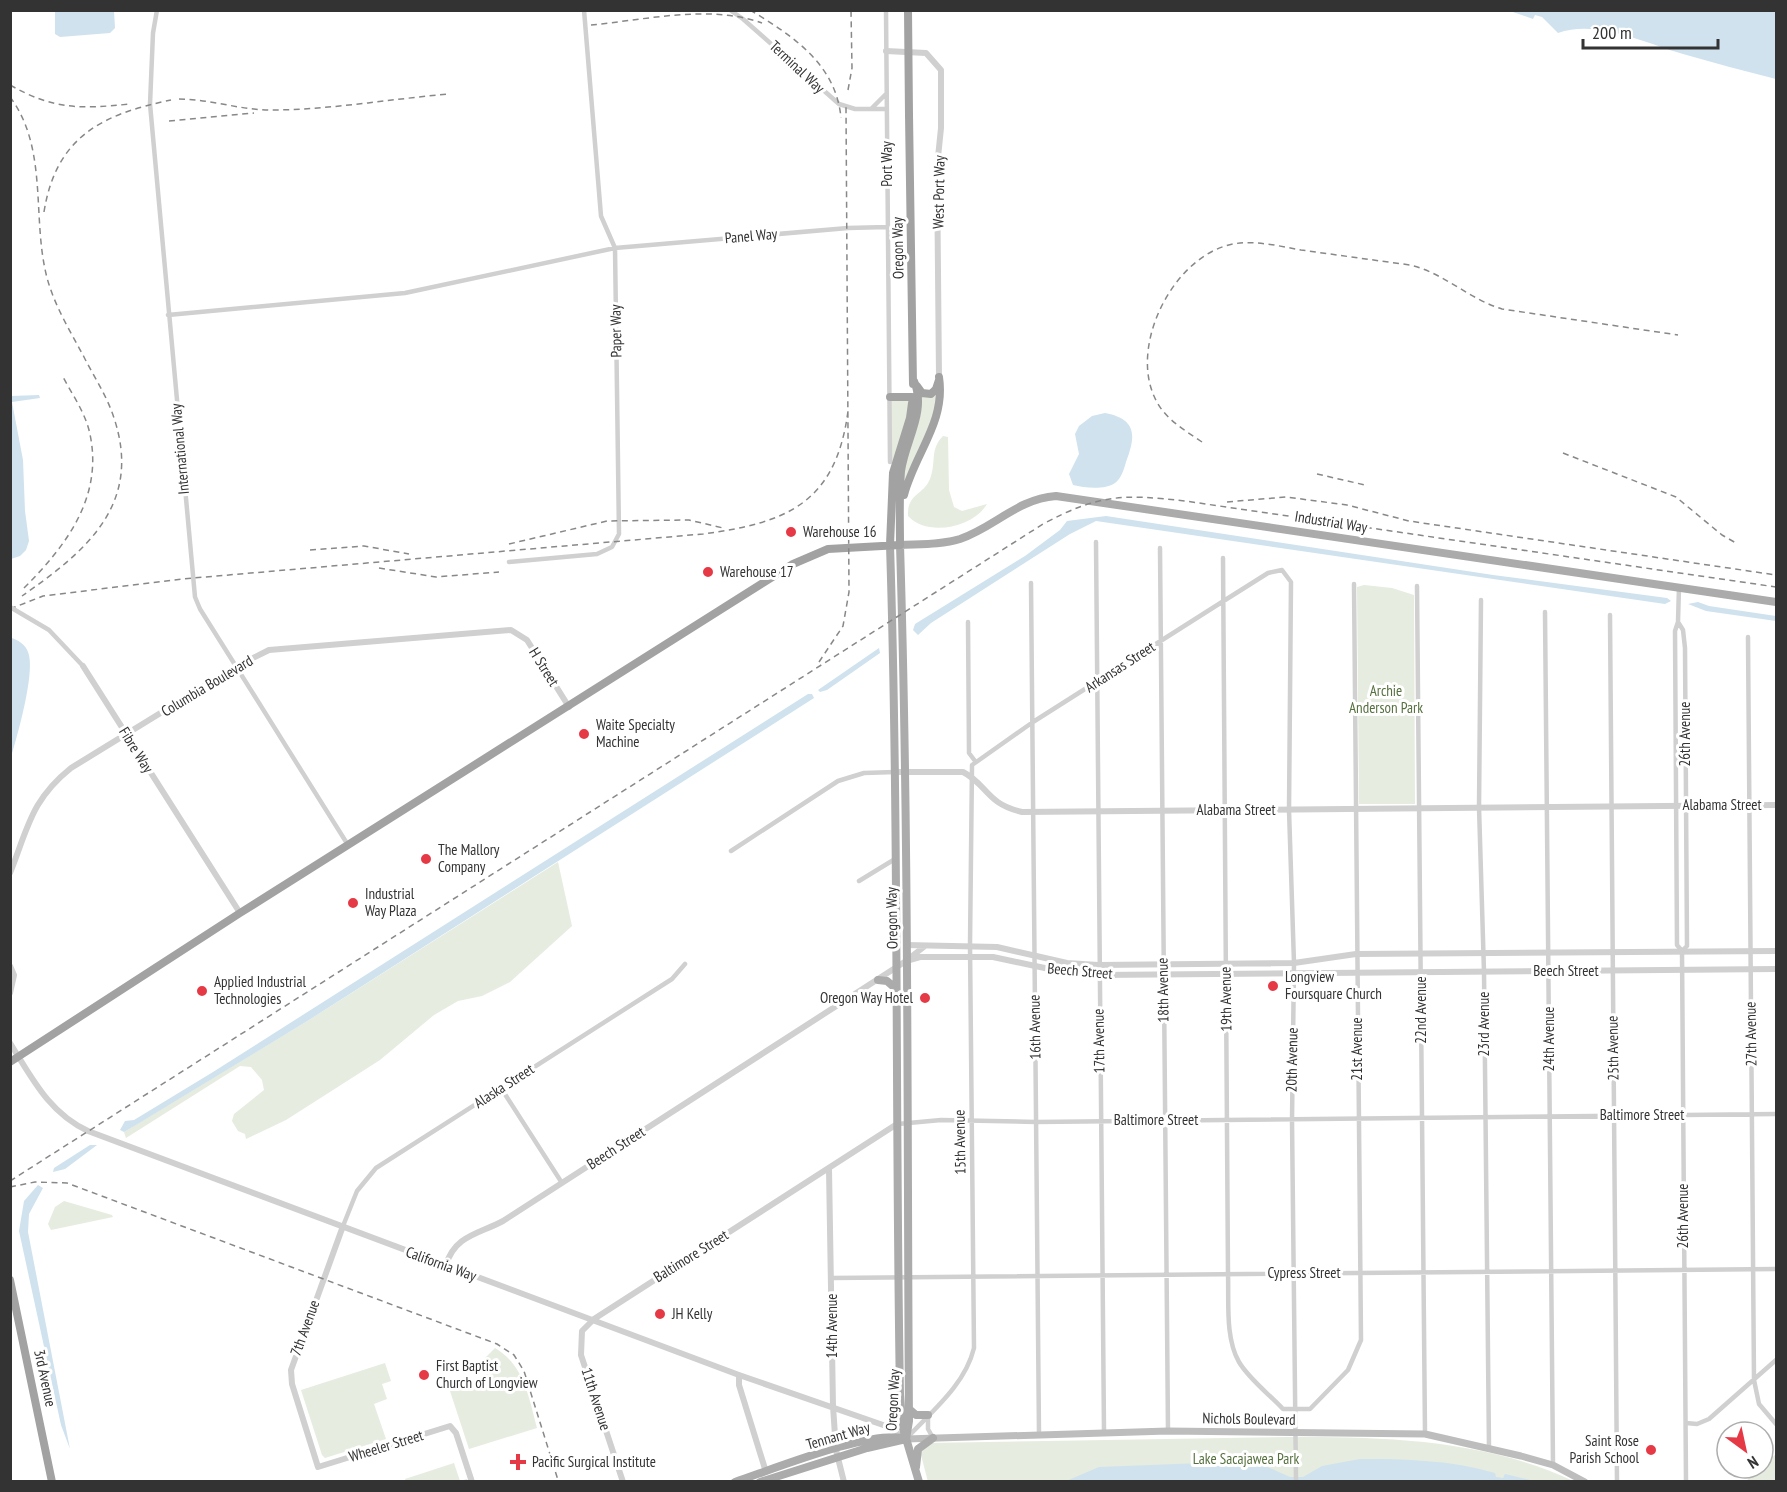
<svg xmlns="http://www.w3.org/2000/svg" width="1787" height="1492" viewBox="0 0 1787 1492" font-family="'PT Sans Narrow',sans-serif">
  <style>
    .green { fill: #e6ecdf }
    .water { fill: #cfe2ee }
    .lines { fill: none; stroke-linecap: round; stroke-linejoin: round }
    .minor { stroke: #d0d0d0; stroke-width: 4.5 }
    .tertiary { stroke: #d0d0d0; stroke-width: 6 }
    .secondary { stroke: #bdbdbd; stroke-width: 7 }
    .primary { stroke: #ababab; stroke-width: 8 }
    .trunk { stroke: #a2a2a2; stroke-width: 8 }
    .rail { stroke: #888; stroke-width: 1.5; stroke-dasharray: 6 4.5; stroke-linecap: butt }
    .minor-bridge { stroke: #d0d0d0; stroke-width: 4.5 }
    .trunk-bridge { stroke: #a2a2a2; stroke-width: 8 }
    .poi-dot { fill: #e63946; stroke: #fff; stroke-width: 2 }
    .labels { text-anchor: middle; stroke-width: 6; stroke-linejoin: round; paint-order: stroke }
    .street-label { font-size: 15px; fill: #333; stroke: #fff }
    .poi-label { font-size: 15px; fill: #333; stroke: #fff; text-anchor: start }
    .park-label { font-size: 15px; fill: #56703f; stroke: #fff }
  </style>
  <rect width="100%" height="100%" fill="#fff"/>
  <!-- green -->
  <path class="green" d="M920,392H934L940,400L901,506V479Z
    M890,397H912L896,461L890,462Z
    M943,436L948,437L949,490L954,507L962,511L987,504C973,528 927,537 908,516C907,492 925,496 931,476C936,461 930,449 943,436Z
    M1364,585L1392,588L1414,595L1415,804H1359L1357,587Z
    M558,862L572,926L510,982L482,996L458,1001L434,1015L380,1060L286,1120L246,1139L245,1134L238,1131L232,1121L234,1114L264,1090L262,1080L251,1067L240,1066L126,1138L124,1132L309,1020Z
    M64,1201L112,1215L113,1217L51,1230L48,1224L55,1207Z
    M495,1348C524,1365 529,1398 537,1428L469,1449L450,1391L486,1379L482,1361Z
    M385,1363L391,1381L382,1384L387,1399L374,1404L386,1439L325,1458L322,1455L301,1390Z
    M1289,1437C1385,1437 1484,1439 1573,1481L928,1482L920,1451L928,1443Z
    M1776,1454V1481H1746Z
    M454,1463L460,1481L467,1479L468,1481H406L405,1479Z"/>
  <!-- water -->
  <path class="water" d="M55,10L114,11L115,28L110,33L60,37L55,34Z
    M1510,11H1776V79C1745,71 1714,63 1683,54C1645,43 1597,19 1558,33L1542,17L1535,15L1533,19Z
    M11,396L39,395L40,398L12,402L23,460L25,511L29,541L26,550L20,556L11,559Z
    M1105,413C1137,419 1136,436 1126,462C1124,469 1121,479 1115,483C1105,490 1085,488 1073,485L1069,474L1079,454L1075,434L1079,426L1092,416Z
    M1106,516L1493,575L1667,598L1671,601L1665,604L1096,521L1070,534L931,623L918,635L913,630L915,624L1025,556L1060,530L1067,521Z
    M1698,602L1709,606L1776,616V621L1706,611L1688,604Z
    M11,638C17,639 26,645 28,652C36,671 17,737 11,757Z
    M879,648L880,653L827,690L820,692L818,690Z
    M808,694H812L814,698L309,1020L136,1125L124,1132L120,1130L125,1121L134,1120L213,1072Z
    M90,1145H97L65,1169L53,1172L54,1168Z
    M38,1185L43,1188L29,1214L28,1232L70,1449L61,1425L19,1231L24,1201Z
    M1360,1459C1405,1459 1451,1460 1495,1473L1496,1477L1503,1478L1505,1474L1534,1481L1064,1482L1099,1467L1254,1461L1290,1477H1303L1322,1466Z"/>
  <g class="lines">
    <!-- minor -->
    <path class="minor" d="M157,10L153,33L150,104L195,597L200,609L348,845
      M730,10L743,19L839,104L855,109H886
      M886,10L890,462
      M872,108L885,95
      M168,315L405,293L615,248L848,228L887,227
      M1096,542L1104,1432
      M1160,548L1168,1431
      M1223,558L1228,1274C1229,1301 1225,1338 1239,1362C1249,1379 1269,1394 1283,1409H1310L1348,1370L1361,1340L1354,584
      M509,562L597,554L612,547L619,534L615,248L601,216L584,10
      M1031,583L1039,1434
      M1417,586L1425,1434
      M1679,587L1678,622L1675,631L1677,945L1682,951L1686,1482
      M1481,600L1479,807L1484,972L1489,1449
      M1545,612L1553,1465
      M1610,615L1617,1482
      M968,622L969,753L975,761
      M1678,622L1683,630L1685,648L1687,946L1682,951
      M1748,637L1754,1380L1759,1404L1776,1424
      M731,851L838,781L864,773L895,772
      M859,881L895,859
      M501,1088L562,1183
      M898,1124L941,1120L1036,1122L1776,1114
      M343,1226L357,1191L376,1168L672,979L685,964
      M832,1278L1776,1269
      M928,1415V1429L933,1438
      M1686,1423L1697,1424L1709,1419L1776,1360
      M907,1438C932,1411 965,1385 974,1348L970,945L972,765L1033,722L1222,602L1268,573L1282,570L1291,582L1289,810L1294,963L1292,1120L1296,1482"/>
    <!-- tertiary -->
    <path class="tertiary" d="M886,51L926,53L941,70V128L937,167L939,377
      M83,666L240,913
      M895,772H963C987,784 986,804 1022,812L1776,805
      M10,873C28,828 31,800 71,768L237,666L269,650L511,630L527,640L569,707
      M906,945L997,947L1067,963L1098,965L1294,963L1356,954L1776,951
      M907,960L925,946
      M10,966L14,975L10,993
      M10,1043C32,1078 49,1113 88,1131L739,1375L886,1426L904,1438
      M829,1169L833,1406L836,1450L844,1482
      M343,1226L291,1370L292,1384L318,1467L450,1426L456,1433L472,1482
      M446,1265C455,1235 479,1234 503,1221L906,961L920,957H993L1068,973L1099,975L1776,969
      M739,1375V1385L766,1472
      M623,1482L581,1355L582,1331L594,1319L897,1124"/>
    <!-- secondary -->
    <path class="secondary" d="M906,1439L1168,1431L1425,1434L1521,1456L1553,1465L1585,1482"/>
    <!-- primary -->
    <path class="primary" d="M890,545C899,828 895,1111 900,1394L902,1425L919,1482
      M878,980L887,981L895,988
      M909,1409L916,1415H928
      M906,1439L909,1421C907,1129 909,837 900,545C920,544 941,545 960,539C995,527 1017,499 1056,496L1776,602
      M916,1467L918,1449L933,1438
      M735,1482C771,1470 875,1428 906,1439
      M760,1482L867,1448L906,1439"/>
    <!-- trunk -->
    <path class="trunk" d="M909,115L913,384
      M917,386L922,393L931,394L936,389L939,380
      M890,397H912
      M904,495C915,453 946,422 939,377
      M890,545L893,473L910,418L912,403
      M10,1062L240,913L793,564L828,549L900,545C900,520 899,495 901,471C905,441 927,411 914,381
      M10,1280L52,1482"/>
    <!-- rail -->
    <path class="rail" d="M750,10C793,36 836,64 841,118
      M591,25C645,20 710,4 762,23
      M10,85C54,110 81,109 130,104
      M848,90L852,68L851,10
      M10,97C47,146 33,213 45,269C51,300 69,329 84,357C94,377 107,396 114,418C143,505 85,552 22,596
      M179,99C210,99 240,110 270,110C329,110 390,99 449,94
      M169,121L254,113
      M44,212C56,136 103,114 171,100
      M1202,442C1183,429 1163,418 1154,396C1130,342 1175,255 1233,244C1255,240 1279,246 1301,250C1337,255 1373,260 1410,265C1444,273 1469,299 1502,309L1678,335
      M1563,453L1676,497L1722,535L1736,543
      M1317,474L1365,485
      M1227,502L1286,497L1347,505L1409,521L1776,575
      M509,544L607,521L689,520L723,528
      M310,550L364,546L409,554
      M379,568L436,577L499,572
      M24,588C67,545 105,495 89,430C84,411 72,394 63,377
      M10,609L43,596L182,579L703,534C787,523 836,503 848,411
      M819,662L843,626L849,592L846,107
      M10,1181L1043,524C1099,494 1123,494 1185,501L1776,587
      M10,1187L35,1182L67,1183L497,1344L514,1355L524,1371L558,1480"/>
    <!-- minor-bridge -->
    <path class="minor-bridge" d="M10,607L49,630L83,666"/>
    <!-- trunk-bridge -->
    <path class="trunk-bridge" d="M908,10L909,115"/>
  </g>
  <!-- markers -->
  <g class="poi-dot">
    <circle cx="791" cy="532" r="6"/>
    <circle cx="708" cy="572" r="6"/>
    <circle cx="584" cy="734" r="6"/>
    <circle cx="426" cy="859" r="6"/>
    <circle cx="353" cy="903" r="6"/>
    <circle cx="1273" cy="986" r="6"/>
    <circle cx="202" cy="991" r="6"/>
    <circle cx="925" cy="998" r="6"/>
    <circle cx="660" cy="1314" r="6"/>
    <circle cx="424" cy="1375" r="6"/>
    <circle cx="1651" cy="1450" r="6"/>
    <path d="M515 1453h6v6h6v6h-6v6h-6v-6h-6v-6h6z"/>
  </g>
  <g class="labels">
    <!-- street labels -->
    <g class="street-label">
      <text transform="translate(797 67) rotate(43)" y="5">Terminal Way</text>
      <text transform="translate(887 164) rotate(-90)" y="5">Port Way</text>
      <text transform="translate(939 192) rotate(-89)" y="5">West Port Way</text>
      <text transform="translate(751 236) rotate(-5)" y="5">Panel Way</text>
      <text transform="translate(898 248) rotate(-91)" y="5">Oregon Way</text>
      <text transform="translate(616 331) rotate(-91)" y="5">Paper Way</text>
      <text transform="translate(180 449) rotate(-95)" y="5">International Way</text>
      <text transform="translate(1331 522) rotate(9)" y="5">Industrial Way</text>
      <text transform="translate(544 667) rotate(58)" y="5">H Street</text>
      <text transform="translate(1120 667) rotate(-33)" y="5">Arkansas Street</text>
      <text transform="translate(207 686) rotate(-31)" y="5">Columbia Boulevard</text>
      <text transform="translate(1685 734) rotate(-90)" y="5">26th Avenue</text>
      <text transform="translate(136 750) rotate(58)" y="5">Fibre Way</text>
      <text x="1722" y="810">Alabama Street</text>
      <text x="1236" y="815">Alabama Street</text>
      <text transform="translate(892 918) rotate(-91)" y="5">Oregon Way</text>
      <text transform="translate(1080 971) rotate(5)" y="5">Beech Street</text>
      <text x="1566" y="976">Beech Street</text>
      <text transform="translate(1163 990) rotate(-91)" y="5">18th Avenue</text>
      <text transform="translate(1226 999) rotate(-91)" y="5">19th Avenue</text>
      <text transform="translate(1421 1010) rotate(-90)" y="5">22nd Avenue</text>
      <text transform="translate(1484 1024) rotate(-90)" y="5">23rd Avenue</text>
      <text transform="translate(1035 1027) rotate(-91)" y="5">16th Avenue</text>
      <text transform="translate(1751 1034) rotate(-91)" y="5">27th Avenue</text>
      <text transform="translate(1549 1039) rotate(-90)" y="5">24th Avenue</text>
      <text transform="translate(1099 1041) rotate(-91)" y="5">17th Avenue</text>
      <text transform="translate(1613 1048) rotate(-91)" y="5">25th Avenue</text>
      <text transform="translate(1357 1049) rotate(-90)" y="5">21st Avenue</text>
      <text transform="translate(1292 1060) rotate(-89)" y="5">20th Avenue</text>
      <text transform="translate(504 1086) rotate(-33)" y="5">Alaska Street</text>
      <text x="1642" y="1120">Baltimore Street</text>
      <text x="1156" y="1125">Baltimore Street</text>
      <text transform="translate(960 1142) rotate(-91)" y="5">15th Avenue</text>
      <text transform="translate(616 1148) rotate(-33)" y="5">Beech Street</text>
      <text transform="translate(1683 1216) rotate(-90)" y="5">26th Avenue</text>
      <text transform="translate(691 1256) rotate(-32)" y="5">Baltimore Street</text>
      <text transform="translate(441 1264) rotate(20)" y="5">California Way</text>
      <text x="1304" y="1278">Cypress Street</text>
      <text transform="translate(832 1326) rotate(-90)" y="5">14th Avenue</text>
      <text transform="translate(305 1328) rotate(-70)" y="5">7th Avenue</text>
      <text transform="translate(45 1378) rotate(78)" y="5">3rd Avenue</text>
      <text transform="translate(596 1399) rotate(72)" y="5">11th Avenue</text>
      <text transform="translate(893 1400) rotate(-87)" y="5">Oregon Way</text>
      <text transform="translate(1249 1419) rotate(1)" y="5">Nichols Boulevard</text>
      <text transform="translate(838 1436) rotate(-16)" y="5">Tennant Way</text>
      <text transform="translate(386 1446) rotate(-17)" y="5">Wheeler Street</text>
    </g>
    <!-- poi labels -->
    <g class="poi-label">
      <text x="803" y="537">Warehouse 16</text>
      <text x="720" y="577">Warehouse 17</text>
      <text x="596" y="730">Waite Specialty<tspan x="596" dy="17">Machine</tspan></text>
      <text x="438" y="855">The Mallory<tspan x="438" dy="17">Company</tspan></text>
      <text x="365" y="899">Industrial<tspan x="365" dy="17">Way Plaza</tspan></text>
      <text x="1285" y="982">Longview<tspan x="1285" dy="17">Foursquare Church</tspan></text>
      <text x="214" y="987">Applied Industrial<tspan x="214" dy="17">Technologies</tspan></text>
      <text x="913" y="1003" text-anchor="end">Oregon Way Hotel</text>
      <text x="672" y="1319">JH Kelly</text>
      <text x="436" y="1371">First Baptist<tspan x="436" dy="17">Church of Longview</tspan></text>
      <text x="1639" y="1446" text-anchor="end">Saint Rose<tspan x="1639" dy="17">Parish School</tspan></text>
      <text x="532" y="1467">Pacific Surgical Institute</text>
    </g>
    <!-- park labels -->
    <g class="park-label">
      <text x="1386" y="696">Archie<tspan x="1386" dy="17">Anderson Park</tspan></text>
      <text x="1246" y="1464">Lake Sacajawea Park</text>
    </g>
  </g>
  <!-- border -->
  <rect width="1787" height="1492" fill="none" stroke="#333333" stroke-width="24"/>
  <!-- north arrow -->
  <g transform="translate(1745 1450) rotate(147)"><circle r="28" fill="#ffffff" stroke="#adadad" stroke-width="1.5"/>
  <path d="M0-4.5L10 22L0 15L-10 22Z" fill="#e63946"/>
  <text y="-9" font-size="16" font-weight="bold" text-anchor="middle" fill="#333333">N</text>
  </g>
  <!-- scale -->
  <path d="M1583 39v9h135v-9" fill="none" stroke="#333333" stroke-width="3"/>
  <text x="1592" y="39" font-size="18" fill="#333333" stroke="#ffffff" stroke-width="4.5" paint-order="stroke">200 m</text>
</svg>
